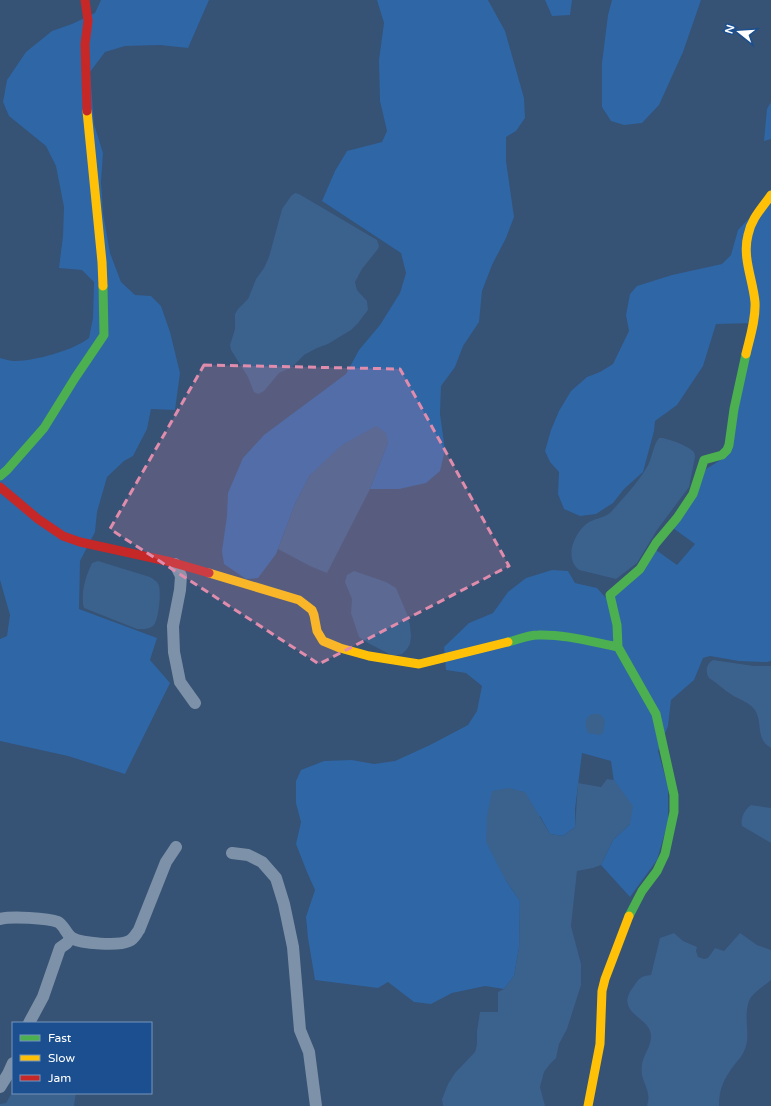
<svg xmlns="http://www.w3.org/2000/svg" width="771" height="1106" viewBox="0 0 771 1106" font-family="'Varela Round',sans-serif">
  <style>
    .green { fill: #2f66a5 }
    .water { fill: #3b618d }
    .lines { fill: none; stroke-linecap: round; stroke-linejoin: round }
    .street { stroke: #7d92a8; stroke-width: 12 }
    .fast { stroke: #4caf50; stroke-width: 9 }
    .slow { stroke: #ffc107; stroke-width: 9 }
    .jam { stroke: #c62828; stroke-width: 9 }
    .marked { fill: #e08cad; fill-opacity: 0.2; stroke: #e08cad; stroke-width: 3; stroke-dasharray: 8 5; stroke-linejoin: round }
  </style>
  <rect width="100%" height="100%" fill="#365274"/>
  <!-- green -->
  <path class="green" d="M101,0H209L188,48L160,45L125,46L105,52L90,72L94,124L103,153L101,182L103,213L110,253L121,282L135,295L151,296L161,306L170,332L180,373L175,410L151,409L147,429L133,456L124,461L107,477L97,512L95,532L80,561L79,609L157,638L150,660L170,683L125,774L68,756L0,741V639L7,636L10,615L0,580V358C5,359 10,361 15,361C35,361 74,350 89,338L93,318L94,282L82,270L59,268L63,236L64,207L56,166L46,146L9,116L3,102L7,80L26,52L52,31L72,24L95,13Z
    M377,0H488L505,31L524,98L525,118L516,131L506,137V161L514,217L506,238L492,265L482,291L479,322L463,346L455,367L441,386L440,414L445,450L440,471L426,483L399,489H370L388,442L310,475L295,504L276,554L258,578L246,579L224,564L222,551L227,516L228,493L243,458L264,435L346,374L359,350L380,325L400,293L406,273L401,253L322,201L335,171L347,151L382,142L387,131L380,101L379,60L384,23Z
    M545,0H572L570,15L552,16Z
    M612,0H701L683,52L659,105L642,123L624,125L611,121L602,107V63L608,15Z
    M771,102V139L764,141L767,109Z
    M771,199V661L767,662L739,661L710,656L703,658L694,680L671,700L668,726L658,751L668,787V822L657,860L630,897L601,865L613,840L630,824L622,792L614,782L611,761L582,753L575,809V827L563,836L550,834L540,816L505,879L520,901L519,948L514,976L504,989L485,986L452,993L431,1004L414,1002L388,982L378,988L315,980L308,938L306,917L315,890L307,872L296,844L301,822L296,803V781L301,770L324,761L352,760L374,764L395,761L430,745L468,725L477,711L482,686L466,673L446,670L444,647L469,623L493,613L508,592L526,578L552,570L568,571L575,583L597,588L606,598L656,550L677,565L695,544L673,528L706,469L722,459L756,323L716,324L703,366L677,405L655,421L654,431L643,472L624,489L613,503L596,514L580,516L564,509L558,494L559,472L550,462L545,451L551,430L559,411L571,391L587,377L600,372L613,364L629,331L626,315L630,294L637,286L672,275L722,264L731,255L738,230L755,212Z"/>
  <!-- water -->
  <path class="water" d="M295,193L299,194L377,240L379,246L378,249L362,269L355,282L357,290L367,301L368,310L358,323L351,330L328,344L317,348L304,355L292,367L279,373L264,391L258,394L254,392L248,377L231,350L230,345L235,329V314L238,309L248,299L256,279L264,268L269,257L282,209L291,196Z
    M376,426L386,433L388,442L370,489L327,573L310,566L278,549L295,504L310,475L342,445Z
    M659,438C666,437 688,446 693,451C695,454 695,454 695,457L689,487L657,530L637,563L616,579L579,570C563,557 575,531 589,522C597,518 604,518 611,512C624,497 637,484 647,467C652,459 653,445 659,438Z
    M98,561L150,577C153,579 158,581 159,586C161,593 159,621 153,626C148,630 142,629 137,629L84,608C80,594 86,575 92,563Z
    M354,571L386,582L396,588L407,614L410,625L411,636L410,644L407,649L402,654L393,656L368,643L359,637L351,613L352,599L345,582L347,575Z
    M713,660L754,666H771V748C755,739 763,723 755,710C749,702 740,700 732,695C724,690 717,683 709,678C705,672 706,664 713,660Z
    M592,714H599L602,716L605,721L603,733L600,735L588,733C585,726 584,717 592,714Z
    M607,779L614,780L633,806L630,824L613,840L601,865L593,868L577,871L571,926L581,964V985L567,1029L559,1044L556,1058L550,1064L544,1072L540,1087L545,1106H443L442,1099L448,1084L455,1073L475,1052L477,1044V1031L480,1012H498V992L504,989L514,976L519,948L520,901L505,879L486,842L487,816L492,791L508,788L525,792L550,834L563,836L575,827L578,783L601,787Z
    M751,805L771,808V843L742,826C740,818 745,809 751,805Z
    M674,933L683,941L697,947L696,951L698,957L704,959L708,958L715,948L724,951L740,933L757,945L771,950V980C764,986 753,992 749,1001C743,1018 751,1034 745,1049C743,1055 739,1059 735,1064C724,1079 719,1088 719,1106H647C648,1102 649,1098 648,1094C646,1082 640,1079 642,1064C644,1053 654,1043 650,1031C645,1016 614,1011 634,986C639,978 641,976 651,975L660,938Z
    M13,1091V1093H76L74,1106H0V1104L6,1103Z"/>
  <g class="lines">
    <!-- street -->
    <path class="street" d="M175,564L181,576L180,590L173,626L174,652L180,682L195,703
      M232,853L248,855L262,862L276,878L284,904L293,947L300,1030L309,1052L316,1106
      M0,919C10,916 48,918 58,922C64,925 66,934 72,938C82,944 119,946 129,941C134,939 136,934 139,930L166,862L176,847
      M29,1023L43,997L60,948L67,943L71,937
      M0,1087L8,1074L13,1063"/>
    <!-- fast -->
    <path class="fast" d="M0,476L7,470L44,428L75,378L104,335L103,286
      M508,642C517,640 528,635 538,635C564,634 592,642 618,647L656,714L674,795V812L665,854L657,871L642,891L629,916
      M618,647L617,625L610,595L640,569L656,543L677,518L693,494L704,460L722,455L727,450L729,445L734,409L746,354"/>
    <!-- slow -->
    <path class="slow" d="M87,111L102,262L103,286
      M746,354C750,337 756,319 755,302C753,280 742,257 748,235C751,219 762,208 771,195
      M209,573L299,600L312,610L314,615L317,631L323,641L340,648L369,656L419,664L508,642
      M588,1106L600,1044L602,991L605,979L629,916"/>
    <!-- jam -->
    <path class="jam" d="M85,0L88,21L85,44L87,111
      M0,487L38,519L63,536L80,542L171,562L209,573"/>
  </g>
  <!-- marked area -->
  <path class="marked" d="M204,365L400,369L509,566L319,664L110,529Z"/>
  <!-- legend -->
  <rect x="12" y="1022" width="140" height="72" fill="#1b4f8f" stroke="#7695bc"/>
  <rect x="20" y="1035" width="20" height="6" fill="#4caf50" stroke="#7695bc"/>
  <text x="48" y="1042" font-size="12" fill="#ffffff">Fast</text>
  <rect x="20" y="1055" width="20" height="6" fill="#ffc107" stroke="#7695bc"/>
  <text x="48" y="1062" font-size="12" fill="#ffffff">Slow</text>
  <rect x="20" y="1075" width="20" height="6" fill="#c62828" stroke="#7695bc"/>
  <text x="48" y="1082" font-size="12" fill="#ffffff">Jam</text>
  <!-- north arrow -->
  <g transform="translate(739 32) rotate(287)" stroke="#1b4f8f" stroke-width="3" paint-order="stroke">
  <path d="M0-3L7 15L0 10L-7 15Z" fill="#ffffff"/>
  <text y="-6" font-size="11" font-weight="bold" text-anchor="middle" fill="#ffffff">N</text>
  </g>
</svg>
